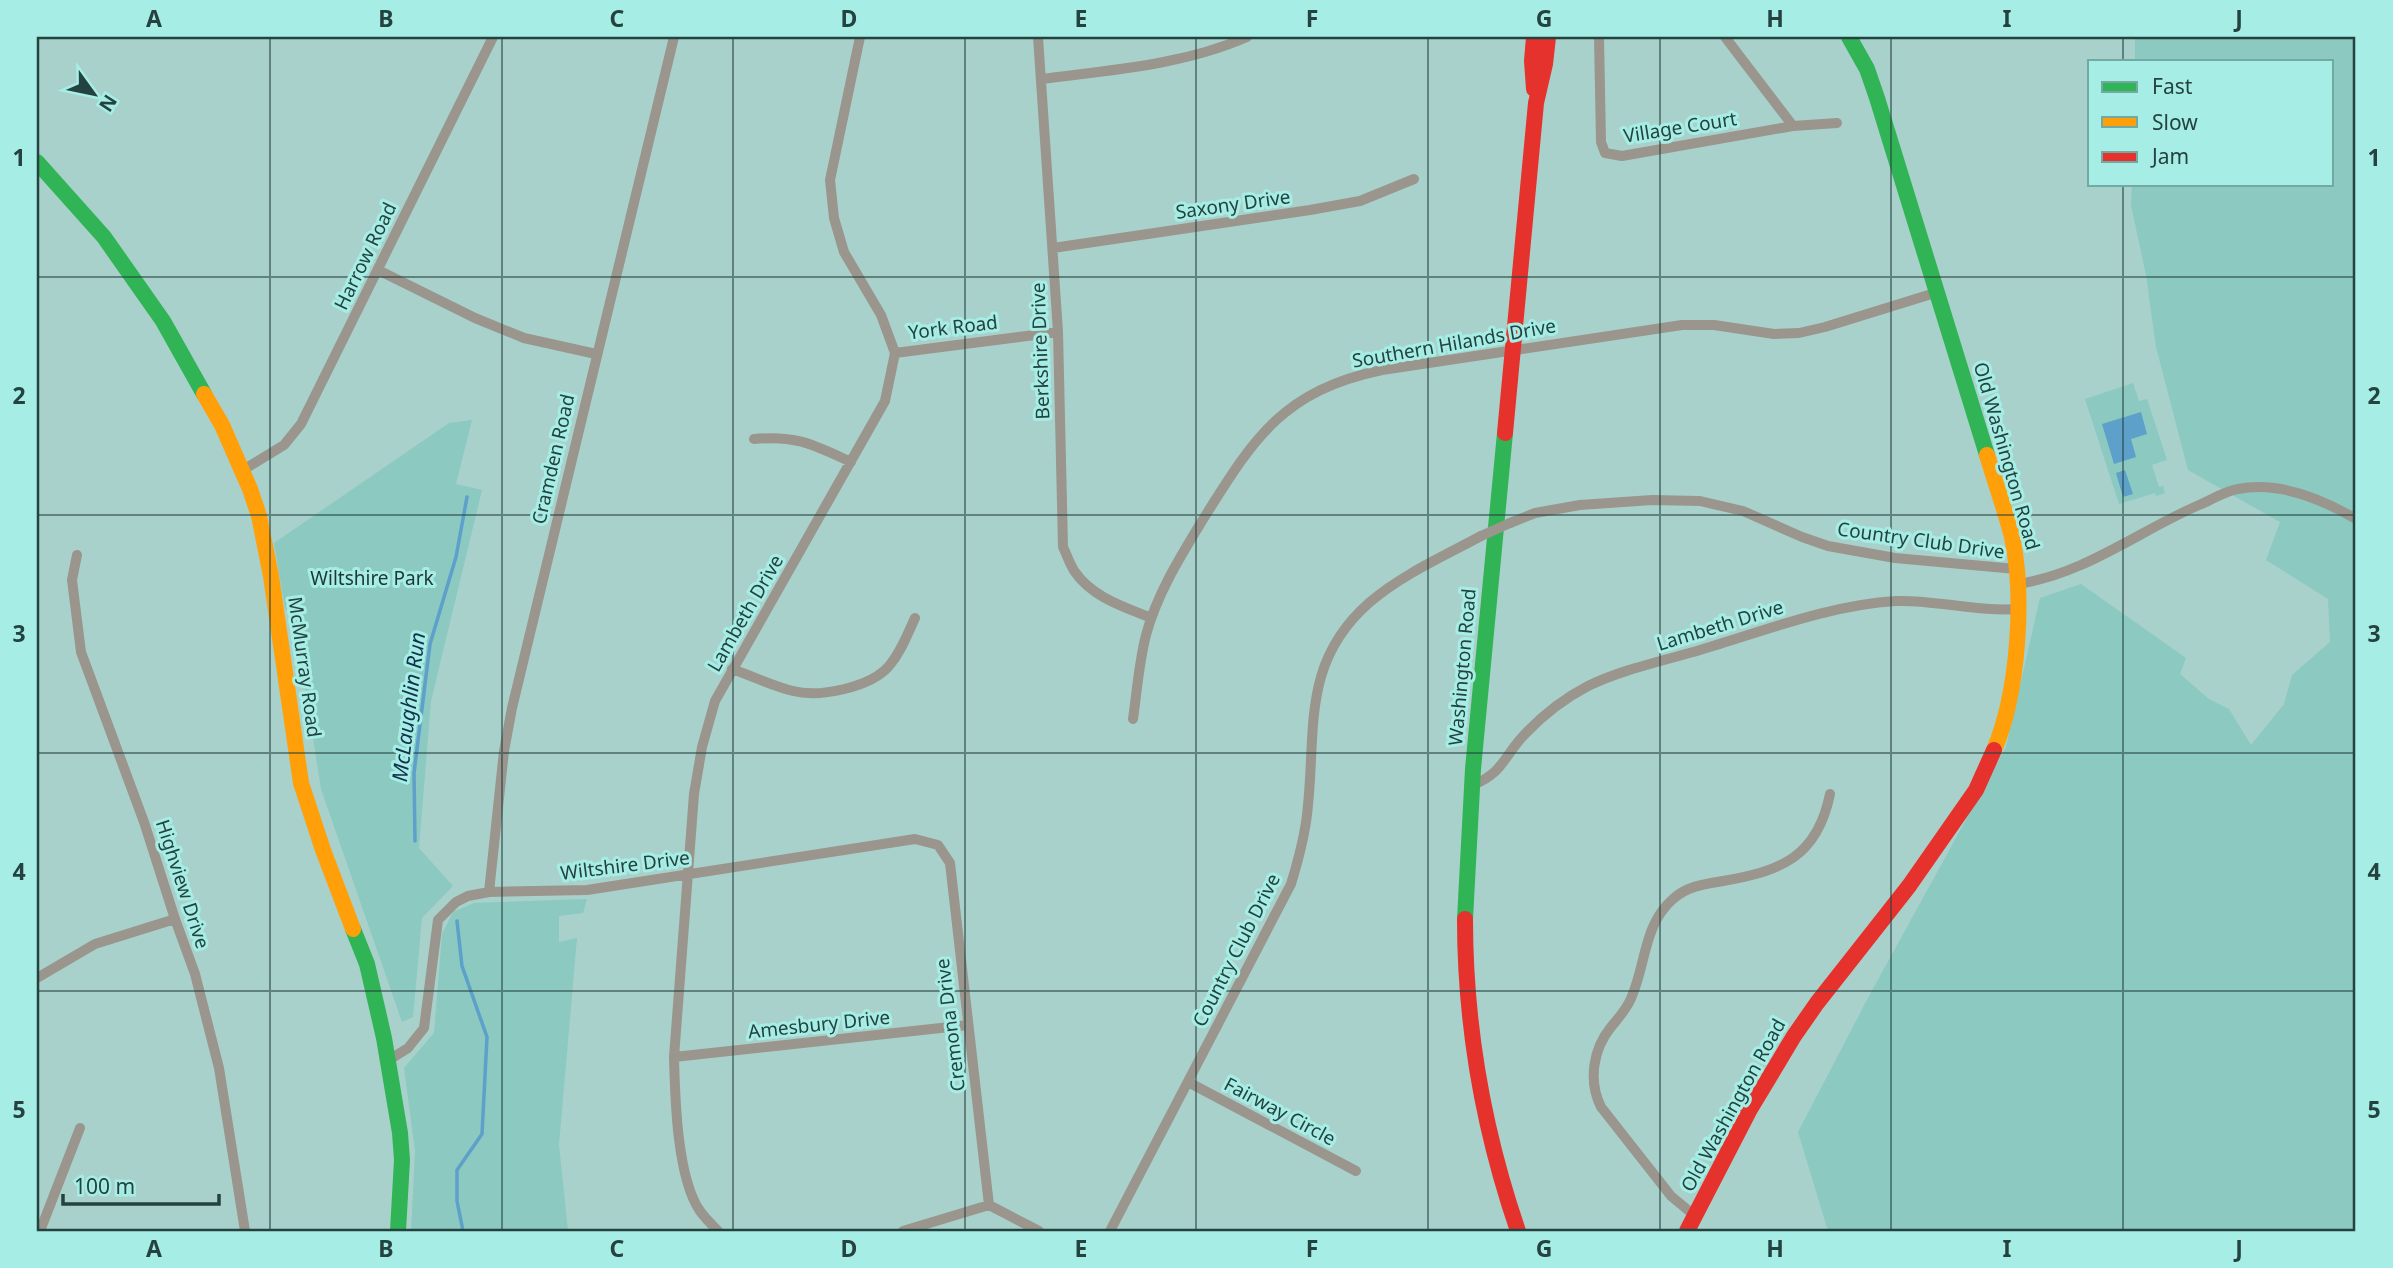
<svg xmlns="http://www.w3.org/2000/svg" width="2393" height="1268" viewBox="0 0 2393 1268" font-family="'Noto Sans',sans-serif">
  <style>
    .green { fill: #8bc9c1 }
    .water { fill: #5da0ca }
    .lines { fill: none; stroke-linecap: round; stroke-linejoin: round }
    .stream { stroke: #5da0ca; stroke-width: 3.5 }
    .street { stroke: #9a968d; stroke-width: 10 }
    .fast { stroke: #30b455; stroke-width: 16 }
    .slow { stroke: #ff9f0a; stroke-width: 16 }
    .jam { stroke: #e5322d; stroke-width: 16 }
    .street-bridge { stroke: #9a968d; stroke-width: 10 }
    .grid { fill: none; stroke: #24423f; stroke-width: 2; stroke-opacity: 0.55 }
    .labels { text-anchor: middle; stroke-width: 6; stroke-linejoin: round; paint-order: stroke }
    .street-label { font-size: 19px; fill: #24423f; stroke: #a6eee5 }
    .park-label { font-size: 19px; fill: #1f3633; stroke: #a6eee5 }
    .water-label { font-size: 21px; font-style: italic; fill: #11314b; stroke: #a6eee5 }
    .neatline { fill: none; stroke: #24423f; stroke-width: 2.5 }
    .grid-label { font-size: 23px; text-anchor: middle; font-weight: bold; fill: #24423f }
  </style>
  <rect width="100%" height="100%" fill="#a9d1cb"/>
  <!-- green -->
  <path class="green" d="M2135,37H2356V1231H1828L1798,1132L1869,996L2006,747L2040,598L2081,584L2186,658L2180,674L2209,699L2229,709L2251,745L2284,704L2292,675L2330,642L2328,599L2266,560L2280,522L2188,470L2156,347L2146,275L2131,205L2132,184H2332V61H2135Z
    M2133,383L2139,401L2147,399L2167,460L2152,465L2159,487L2163,486L2165,493L2156,496L2155,493L2119,504L2085,399Z
    M472,420L456,484L482,490L431,701L419,848L453,886L422,918L413,1017L402,1022L321,789L293,611L285,609L274,543L449,423Z
    M587,899L583,913L559,916V942L577,938L559,1145L568,1231H411L415,1151L404,1068L434,1033L442,934L453,912L474,903Z"/>
  <!-- water -->
  <path class="water" d="M2141,412L2147,434L2131,439L2136,457L2114,464L2102,424Z
    M2125,470L2133,494L2123,497L2116,473Z"/>
  <g class="lines">
    <!-- stream -->
    <path class="stream" d="M415,841L414,773L430,644L456,557L467,497
      M457,921L462,966L487,1037L482,1134L457,1170V1201L463,1231"/>
    <!-- street -->
    <path class="street" d="M1038,37L1058,332L1063,547C1067,555 1070,565 1075,572C1093,598 1125,607 1151,618
      M1599,37L1601,142L1605,153L1622,156L1793,126L1837,123
      M1725,37L1793,126
      M1042,79C1111,70 1183,65 1247,37
      M1053,248L1310,210L1360,201L1414,179
      M378,270L475,318L524,338L596,354
      M895,353L1058,332
      M754,439C797,435 814,445 851,462
      M243,470L284,445L301,424L493,37
      M1510,523L1535,513L1580,505L1652,500L1700,501L1743,511L1802,537L1828,546L1895,558L2016,569
      M77,555L72,580L81,652L144,822L175,919L195,974L219,1068L245,1231
      M2017,584C2083,575 2139,531 2199,505C2211,500 2225,491 2238,489C2279,481 2322,499 2356,519
      M732,669C752,676 773,686 793,691C820,698 871,687 889,666C901,652 907,635 915,618
      M1133,719C1137,691 1139,662 1146,635C1157,594 1180,557 1202,521C1253,440 1281,391 1382,370L1682,325H1714L1774,334L1799,333L1825,327L1938,292
      M1473,785C1504,772 1503,757 1525,734C1543,715 1565,698 1588,686C1623,669 1663,661 1700,650C1764,631 1829,605 1896,601C1938,600 1978,612 2019,609
      M489,892L504,751L512,708L674,37
      M37,978L95,944L175,919
      M674,1057L968,1025
      M389,1060L408,1048L424,1028L438,920L456,902L468,896L489,892L587,890L915,839L938,845L950,863L989,1205
      M1188,1082L1356,1171
      M1695,1216L1671,1196L1601,1107C1588,1081 1593,1049 1611,1027C1619,1017 1628,1008 1632,996C1646,963 1644,924 1673,899C1687,886 1705,884 1723,881C1780,871 1817,858 1830,794
      M40,1231L80,1128
      M718,1231C712,1225 705,1218 700,1211C677,1178 675,1098 674,1057L694,794L702,747L715,701L885,401L895,353L881,315L844,252L834,218L830,180L860,37
      M903,1231L989,1205L1039,1231
      M1110,1231L1291,884C1299,858 1306,832 1308,805C1316,727 1302,661 1370,602C1403,574 1444,556 1481,536"/>
    <!-- fast -->
    <path class="fast" d="M1849,37L1867,69L1877,98L1987,455
      M37,162L104,237L163,321L204,394
      M1465,919L1473,769L1505,433
      M353,929L367,964L384,1038L400,1133L402,1160L398,1231"/>
    <!-- slow -->
    <path class="slow" d="M204,394L222,425L250,489L259,516L271,576L301,783L323,850L353,929
      M1987,455C1995,482 2005,510 2012,537C2025,597 2018,694 1994,750"/>
    <!-- jam -->
    <path class="jam" d="M1534,37L1532,61L1534,89
      M1505,433L1536,103L1545,64L1548,37
      M1465,919C1465,1027 1483,1129 1518,1231
      M1687,1231L1749,1111L1794,1036L1817,1003L1909,886L1976,790L1994,750"/>
    <!-- street-bridge -->
    <path class="street-bridge" d="M1481,536L1510,523"/>
  </g>
  <!-- grid -->
  <path class="grid" d="M270,37V1231M502,37V1231M733,37V1231M965,37V1231M1196,37V1231M1428,37V1231M1660,37V1231M1891,37V1231M2123,37V61M2123,184V1231M37,277H2356M37,515H2356M37,753H2356M37,991H2356"/>
  <g class="labels">
    <!-- street labels -->
    <g class="street-label">
      <text transform="translate(1680 127) rotate(-9)" y="7">Village Court</text>
      <text transform="translate(1233 204) rotate(-8)" y="7">Saxony Drive</text>
      <text transform="translate(365 256) rotate(-64)" y="7">Harrow Road</text>
      <text transform="translate(953 327) rotate(-7)" y="7">York Road</text>
      <text transform="translate(1454 343) rotate(-10)" y="7">Southern Hilands Drive</text>
      <text transform="translate(1040 351) rotate(-92)" y="7">Berkshire Drive</text>
      <text transform="translate(2007 456) rotate(74)" y="7">Old Washington Road</text>
      <text transform="translate(553 459) rotate(-77)" y="7">Cramden Road</text>
      <text transform="translate(1921 540) rotate(8)" y="7">Country Club Drive</text>
      <text transform="translate(745 613) rotate(-60)" y="7">Lambeth Drive</text>
      <text transform="translate(1720 625) rotate(-17)" y="7">Lambeth Drive</text>
      <text transform="translate(305 667) rotate(82)" y="7">McMurray Road</text>
      <text transform="translate(1462 667) rotate(-85)" y="7">Washington Road</text>
      <text transform="translate(625 865) rotate(-7)" y="7">Wiltshire Drive</text>
      <text transform="translate(183 884) rotate(72)" y="7">Highview Drive</text>
      <text transform="translate(1236 950) rotate(-63)" y="7">Country Club Drive</text>
      <text transform="translate(819 1024) rotate(-6)" y="7">Amesbury Drive</text>
      <text transform="translate(950 1025) rotate(-97)" y="7">Cremona Drive</text>
      <text transform="translate(1733 1105) rotate(-61)" y="7">Old Washington Road</text>
      <text transform="translate(1280 1111) rotate(28)" y="7">Fairway Circle</text>
    </g>
    <!-- park labels -->
    <g class="park-label">
      <text x="372" y="585">Wiltshire Park</text>
    </g>
    <!-- water labels -->
    <g class="water-label">
      <text transform="translate(409 707) rotate(-83)" y="7">McLaughlin Run</text>
    </g>
  </g>
  <!-- border -->
  <rect width="2393" height="1268" fill="none" stroke="#a6eee5" stroke-width="77"/>
  <!-- legend -->
  <rect x="2088" y="60" width="245" height="126" fill="#a6eee5" stroke="#72a9a3" stroke-width="2"/>
  <rect x="2102" y="82" width="35" height="10" fill="#30b455" stroke="#72a9a3" stroke-width="2"/>
  <text x="2152" y="94" font-size="21" fill="#24423f">Fast</text>
  <rect x="2102" y="117" width="35" height="10" fill="#ff9f0a" stroke="#72a9a3" stroke-width="2"/>
  <text x="2152" y="130" font-size="21" fill="#24423f">Slow</text>
  <rect x="2102" y="152" width="35" height="10" fill="#e5322d" stroke="#72a9a3" stroke-width="2"/>
  <text x="2152" y="164" font-size="21" fill="#24423f">Jam</text>
  <!-- north arrow -->
  <g transform="translate(94 94) rotate(123)" stroke="#a6eee5" stroke-width="5" paint-order="stroke">
  <path d="M0-5L12 26L0 18L-12 26Z" fill="#24423f"/>
  <text y="-10" font-size="19" font-weight="bold" text-anchor="middle" fill="#24423f">N</text>
  </g>
  <!-- scale -->
  <path d="M63 1194v10h156v-10" fill="none" stroke="#24423f" stroke-width="3.5"/>
  <text x="74" y="1194" font-size="21" fill="#24423f" stroke="#a6eee5" stroke-width="5" paint-order="stroke">100 m</text>
  <rect x="38" y="38" width="2316" height="1192" class="neatline"/>
  <g class="grid-label">
    <text x="154" y="27">A</text>
    <text x="386" y="27">B</text>
    <text x="617" y="27">C</text>
    <text x="849" y="27">D</text>
    <text x="1081" y="27">E</text>
    <text x="1312" y="27">F</text>
    <text x="1544" y="27">G</text>
    <text x="1775" y="27">H</text>
    <text x="2007" y="27">I</text>
    <text x="2239" y="27">J</text>
    <text x="19" y="166">1</text>
    <text x="2374" y="166">1</text>
    <text x="19" y="404">2</text>
    <text x="2374" y="404">2</text>
    <text x="19" y="642">3</text>
    <text x="2374" y="642">3</text>
    <text x="19" y="880">4</text>
    <text x="2374" y="880">4</text>
    <text x="19" y="1118">5</text>
    <text x="2374" y="1118">5</text>
    <text x="154" y="1257">A</text>
    <text x="386" y="1257">B</text>
    <text x="617" y="1257">C</text>
    <text x="849" y="1257">D</text>
    <text x="1081" y="1257">E</text>
    <text x="1312" y="1257">F</text>
    <text x="1544" y="1257">G</text>
    <text x="1775" y="1257">H</text>
    <text x="2007" y="1257">I</text>
    <text x="2239" y="1257">J</text>
  </g>
</svg>
